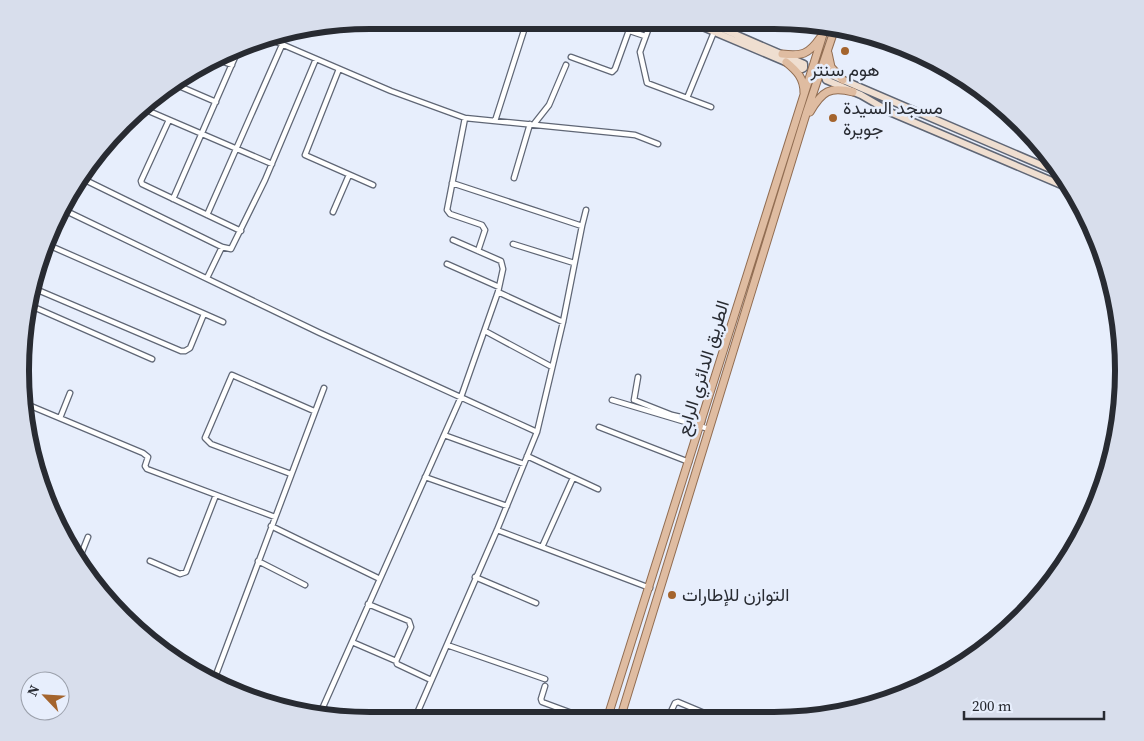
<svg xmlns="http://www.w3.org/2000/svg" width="1144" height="741" viewBox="0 0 1144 741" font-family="'Source Serif 4',Vazirmatn,serif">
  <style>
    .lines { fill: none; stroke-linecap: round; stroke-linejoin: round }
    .street-casing { stroke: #5f6675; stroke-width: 7 }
    .secondary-casing { stroke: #5f6675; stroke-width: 9 }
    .primary-casing { stroke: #916d52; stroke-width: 9 }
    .street { stroke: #fff; stroke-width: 4.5 }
    .secondary { stroke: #efded0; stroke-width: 6 }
    .primary { stroke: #dfbca1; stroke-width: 7 }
    .poi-dot { fill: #a4642d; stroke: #e7eefc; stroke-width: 2 }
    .labels { text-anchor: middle; stroke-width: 5; stroke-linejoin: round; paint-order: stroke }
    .poi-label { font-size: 18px; fill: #282b32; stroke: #e7eefc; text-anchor: start }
    .street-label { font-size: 18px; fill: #282b32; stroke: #e7eefc }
    .rim { fill: none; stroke: #282b32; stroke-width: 6 }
  </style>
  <rect width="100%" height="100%" fill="#e7eefc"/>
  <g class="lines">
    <!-- street casing -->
    <g class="street-casing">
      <path id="street" d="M651,22L640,52L647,83L711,107
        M265,37L391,91L465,118L626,134L635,135L658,144
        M571,57L612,72L615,69L628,33L630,31L645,36
        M216,59L232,65
        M339,69L305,155L373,185
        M172,83L216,102
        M687,98L714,32
        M144,109L272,164
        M465,118L447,210L450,214L482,225L485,230L478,251
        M169,120L141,181L142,184L241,231
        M495,121L527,21
        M534,124L549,105L566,65
        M81,178L222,247L231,249L265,180L316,59
        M514,178L530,124
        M452,183L582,226
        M173,199L239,48
        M64,210L320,333L537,432
        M333,212L349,175
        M207,215L282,45
        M46,244L223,322
        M513,244L574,263
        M447,264L499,287
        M207,278L222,247
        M33,288L181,351H185L190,348L204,314
        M498,292L563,322
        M29,305L152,359
        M485,331L552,367
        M638,377L634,400L672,415L702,422
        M612,400L709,429
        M26,404L143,453L148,457L145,466L147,469L275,517
        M60,418L70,393
        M599,427L689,462
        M444,435L524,464
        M527,456L598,489
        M291,474L211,444L205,438L232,375L314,411
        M425,477L507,506
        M271,526L380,579
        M497,530L650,588
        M542,547L573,478
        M150,561L180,574L186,572L216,495
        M258,561L305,585
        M78,562L88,537
        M475,577L536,603
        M368,604L409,621L411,627L396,661L397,664L431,680
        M352,642L396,661
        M447,645L545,679
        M214,680L324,388
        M545,686L541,699L542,702L588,719
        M322,708L344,718
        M417,713L430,719
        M319,716L461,397L498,292L503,269L501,261L453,240
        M415,718L497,530L537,432L563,322L582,226L586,210
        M667,720L675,703L678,702L721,720"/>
    </g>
    <!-- secondary casing -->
    <g class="secondary-casing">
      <path id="secondary" d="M691,22L802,69L804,68V64L707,22
        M1062,174L829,74L825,76L826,80L861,95L892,113L1071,189"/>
    </g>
    <!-- primary casing -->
    <g class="primary-casing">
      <path id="primary" d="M828,53L831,67L843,80
        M782,54C802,56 808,55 820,38
        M786,62C797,71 804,78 804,93
        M810,112C822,91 830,86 853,92
        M607,719L826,25
        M620,719L807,111L835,28"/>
    </g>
    <!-- street -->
    <use href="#street" class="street"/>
    <!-- secondary -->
    <use href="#secondary" class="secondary"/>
    <!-- primary -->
    <use href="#primary" class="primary"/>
  </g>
  <!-- markers -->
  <g class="poi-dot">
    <circle cx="845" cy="51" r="5"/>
    <circle cx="833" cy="118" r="5"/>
    <circle cx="672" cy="595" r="5"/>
  </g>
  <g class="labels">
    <!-- poi labels -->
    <g class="poi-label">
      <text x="845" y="76" text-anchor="middle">هوم سنتر</text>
      <text x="843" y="114">مسجد السيدة<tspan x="843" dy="21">جويرة</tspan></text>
      <text x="682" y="601">التوازن للإطارات</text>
    </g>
    <!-- street labels -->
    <g class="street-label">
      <text transform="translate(703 368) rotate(-73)" y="6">الطريق الدائري الرابع</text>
    </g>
  </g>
  <!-- crop -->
  <path d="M0 0H1144V741H0ZM370 29H774A341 341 0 0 1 1115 370V371A341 341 0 0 1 774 712H370A341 341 0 0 1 29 371V370A341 341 0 0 1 370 29Z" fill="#d8deec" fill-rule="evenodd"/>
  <path class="rim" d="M370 29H774A341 341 0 0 1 1115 370V371A341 341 0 0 1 774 712H370A341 341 0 0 1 29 371V370A341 341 0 0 1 370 29Z"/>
  <!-- north arrow -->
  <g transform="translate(45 696) rotate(295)"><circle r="24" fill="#e7eefc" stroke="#9ba0ab"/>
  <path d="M0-4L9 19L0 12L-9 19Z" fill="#a4642d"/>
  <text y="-8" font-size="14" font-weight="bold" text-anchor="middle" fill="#282b32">N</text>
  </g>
  <!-- scale -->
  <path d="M964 711v8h140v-8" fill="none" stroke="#282b32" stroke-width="2.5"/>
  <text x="972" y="711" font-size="15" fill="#282b32" stroke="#e7eefc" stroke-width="4" paint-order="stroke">200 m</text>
</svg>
